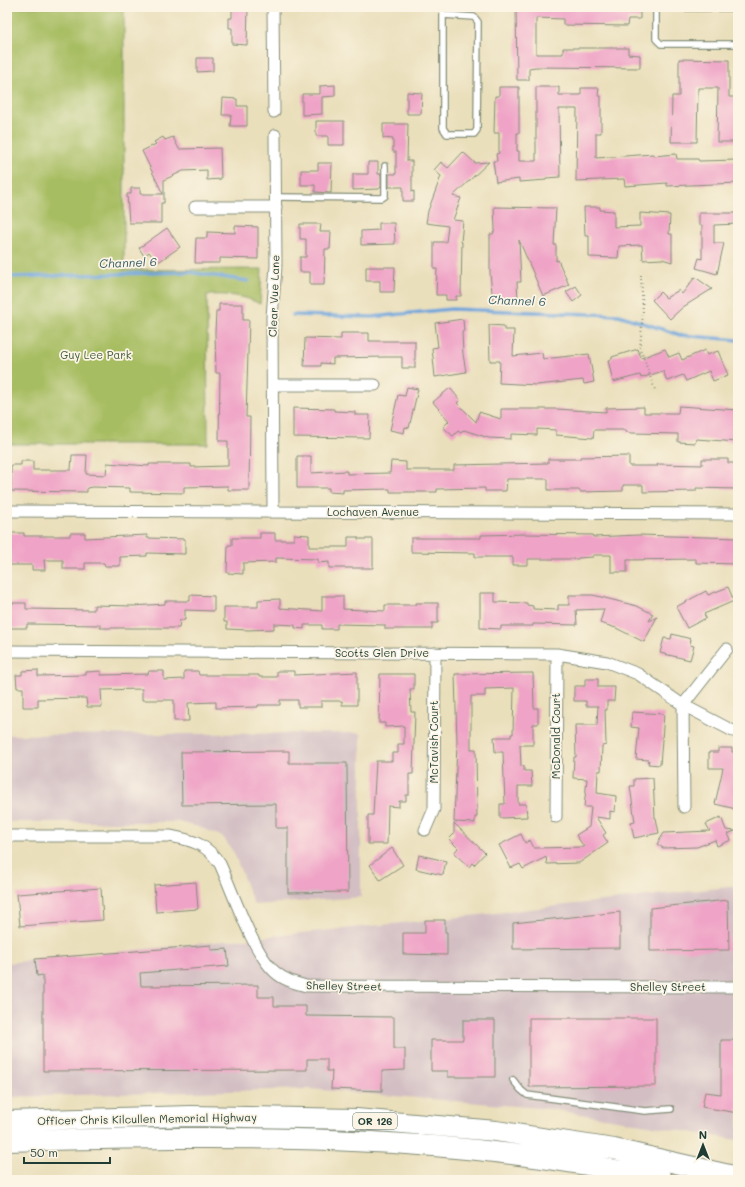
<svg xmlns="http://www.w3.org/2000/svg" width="745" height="1187" viewBox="0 0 745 1187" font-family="Mali,sans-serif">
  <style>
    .industrial { fill: #d2bec3 }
    .green { fill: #a7bd62; stroke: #637d4b }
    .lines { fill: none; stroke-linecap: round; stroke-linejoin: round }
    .stream { stroke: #6da4db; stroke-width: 3.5 }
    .building { fill: #efa3c6 }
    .lane-casing { stroke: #848e78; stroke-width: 8 }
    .street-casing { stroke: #848e78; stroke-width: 13 }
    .highway-casing { stroke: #848e78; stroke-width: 22 }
    .path { stroke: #848e78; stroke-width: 2; stroke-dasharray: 1 3; stroke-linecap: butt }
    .lane { stroke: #fff; stroke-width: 5.5 }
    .street { stroke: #fff; stroke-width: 11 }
    .highway { stroke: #fff; stroke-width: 20 }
    .labels { text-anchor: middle; stroke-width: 3.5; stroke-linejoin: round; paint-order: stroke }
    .shield { fill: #fcf5e5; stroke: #617469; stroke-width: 1 }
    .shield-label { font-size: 10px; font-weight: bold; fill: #1f3d34 }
    .street-label { font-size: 11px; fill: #1f3d34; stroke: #fcf5e5 }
    .park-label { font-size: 11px; fill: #415d40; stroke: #fcf5e5 }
    .water-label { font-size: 12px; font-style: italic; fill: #365c66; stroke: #fcf5e5 }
  </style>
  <rect width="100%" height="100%" fill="#fcf5e5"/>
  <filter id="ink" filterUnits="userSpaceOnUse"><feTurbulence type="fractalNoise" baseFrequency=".025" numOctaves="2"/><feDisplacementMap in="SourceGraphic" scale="8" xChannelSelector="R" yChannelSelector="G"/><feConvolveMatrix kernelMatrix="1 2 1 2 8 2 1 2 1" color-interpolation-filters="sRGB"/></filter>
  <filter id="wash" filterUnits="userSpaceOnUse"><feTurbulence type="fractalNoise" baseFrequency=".012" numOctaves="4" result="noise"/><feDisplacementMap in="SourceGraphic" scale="16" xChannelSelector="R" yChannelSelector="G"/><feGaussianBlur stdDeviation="0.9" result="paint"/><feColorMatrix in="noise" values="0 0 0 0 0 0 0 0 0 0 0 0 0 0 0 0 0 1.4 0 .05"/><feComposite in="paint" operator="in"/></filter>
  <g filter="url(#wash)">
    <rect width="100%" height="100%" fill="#eadfbb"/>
    <!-- industrial -->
    <path class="industrial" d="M361,733V897L254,905L234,853L223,837L199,827L178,822H7V735Z
      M738,886V1140L550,1109L309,1089L7,1097V963L451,918Z"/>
    <!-- green -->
    <path class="green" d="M7,7H124V270L262,269L260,304C244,295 226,294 207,295L208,444H7Z"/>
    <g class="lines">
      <!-- stream -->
      <path class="stream" d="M7,277L189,272L248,281
        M293,315L372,317L451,309L619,315L680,335L738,340"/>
    </g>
    <g id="blocks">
      <!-- building -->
      <path class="building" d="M232,7H248L247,45L232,44V28H229V18H232Z
        M516,7H640V19H628L627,26L563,25V19L536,18V54H563V48H628V54L640,55V68L536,67L529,68V80H517Z
        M197,58H213V71L197,72Z
        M679,59L729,60V97H738V142H717L718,88H698L697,142H671L672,96H679Z
        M335,85V96L322,97V114L302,115V94H320V86Z
        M499,87H519V133H517V151H519V161H536V87H559V95H581V88H599L598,96H601V133H596V158L653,154V156L676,154L677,159H698L699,161L738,160V183L667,186V183L625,186L624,179L576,181L577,109H559L560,177L546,178V180L519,182V179L496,182L493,161H497L496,154L499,153V133H494L495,96H499Z
        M407,92L422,93L421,114H407Z
        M223,98L237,99V106H247V126H230L231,115H222Z
        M316,121H344V145H328V136H316Z
        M383,124H408L407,161H412V192L414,191V201H403V187H389V174H396V152H393V139L383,138Z
        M163,137L165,140L173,137L179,149L220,148L221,179L207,180V170L183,171L164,180V203H161V223H129L127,194H131V188H140V194H163L142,151L156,144L154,142Z
        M463,152L475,163L489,162L453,196L461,198L453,220L463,221L461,242H462L461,296H456V300H446V295H436L437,269H434V242H446L448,226L426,223L428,211L441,176L434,170L441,162L448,168Z
        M368,162H378V174H381V187L379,189L353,190V174H368Z
        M318,163H332L331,193L315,192V185H301V170H318Z
        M494,207L556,208L554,245H556V261L558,260L569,285L543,296L519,240L521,282H517L518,301L493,302L490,273V234H493L495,229Z
        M584,207H600V210L614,211V227L640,226V213L670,215L669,234H672V262L662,259L643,260L642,245L619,246L618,258L589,257V236H585Z
        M699,213H738V224L714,225V243H724L717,274L696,268L699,258L702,259V225H699Z
        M379,223H394L395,244L361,245V231L379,230Z
        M300,224H321L320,232H331L330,249H325L324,285H310V272H300V257H306V239H300Z
        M235,226L258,227V259L220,258V263H195L196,238H207V232L235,233Z
        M167,228L180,247L157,263L149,252L144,256L139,248Z
        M366,267H395L394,292H380V281H366Z
        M695,277L712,289L683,307L670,319L652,300L660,292L666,298L679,290L682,294Z
        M576,286L582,295L573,302L566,292Z
        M219,304H243V320H249L246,417H250L249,490H228V486L184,487V493L130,492V488L92,487L87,488V492L11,491V465H21V461H33V470H71L72,455H87L86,474L106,475L107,463L149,466V464H191V467L228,466V441H219L220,373H216L215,333L216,311H219Z
        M463,319L464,331L462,332L463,354L466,372L435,377L432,348L438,347L435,323Z
        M489,325L504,326V330H514L513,356L542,353L543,359L589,354L594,382L584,384L583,380L537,385L499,383L500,361H490Z
        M341,333H369V341H415V368H402V357H386L333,358V364L321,363V366H304L305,338L341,339Z
        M638,349L641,358L665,349L669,357L679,353L682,360L705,350L707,355L718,351L728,375L713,381L709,371L686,381L683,375L667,381L663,371L641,378L640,375L613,382L608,360L612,359V357Z
        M407,387L418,389L409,428L405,427L404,433L390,430L398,395L405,396Z
        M450,388L460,400L457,403L476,422L479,412L501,419V409H556L606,412V408L644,407V413H678L679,406L738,410V442L696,439L695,443L678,442V434L632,433L626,432V430H594L593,438L556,435V430L537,429V435L511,434V439L489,438L464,430L461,433L458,431L453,436L443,427L449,421L433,402Z
        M293,408L334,409V411L355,412V415H370L369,438L293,437Z
        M297,456H311V473L347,471V474L390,473L391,461L406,462V470H454V465L548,463V459H580V457L629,456V466H658L657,464L702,465V459H728V463H738V489L696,488V491L643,492V485H623V491L580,492V490H548V479H507L506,491H485V488L437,489V492H390V489L343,490V493L329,492V488H297Z
        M7,533H24V536H70V533H85V538L147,535V538L185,539V554L147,553V556L120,557V566H105L104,563H85V569H63V560H44L45,570H32V565H7Z
        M260,533H275V540H294V534L309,535V547H348V537H358V539H373V568H329V562L318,563V559L276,558V562L243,563V574L227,573L228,545H232V538H260Z
        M527,534L593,535V537L639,535L738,538V564L696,563V559L627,560V572H611V555H593V557L578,558V559H528V565H513V557H475V553L411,552V538H481V535Z
        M728,587L734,601L704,614L706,618L687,628L676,607L706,591L708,595Z
        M480,593H495V602L527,603V605L533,606V609L558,610V605H569V595H593L637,606L653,614L649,621L657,617L644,642L616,628L600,623L604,609L576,610L577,625L533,624V626H501V629L480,628Z
        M190,595L214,596V611L185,610V620H180L179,628H100V625L27,624V628H7V603H26V609L94,610V605L132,606L165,604V601H190Z
        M322,596H343V609L385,611V605H416V603H438V623H432V629H385V625L337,624V629H322V625H304V629L295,628V625L274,624V629L248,630L227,629V622H224V607H258V600L280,599V608L322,611Z
        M672,634L691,639L690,645L694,646L690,660L660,653L664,638L671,639Z
        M38,670V676L86,675V672L101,671V675L148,674L149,671H164V680L184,679V671H198L199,675H259V677H277V671H294V675L357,672V705H342V701H321V707H298V700H280V705H258V707L216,708V702L188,703L189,721H174V700H142V689L101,690L102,707H87L86,698L38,699V707H23V688H17L16,675H22V671Z
        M533,673L534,708H538V724H533V745H520L521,766H524V771H531L532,786H518V804H526L527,817L500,818V804H505L503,752H495L494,737H511V734H513L514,688L485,689V696H471V749H476L477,817H475V823L454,822L457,743L455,674Z
        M380,674H414V689H410L411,712H415L413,774H409V795H406V801H399V807L388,806L387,844H368V815H373L376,761H392V753H398V744H404V726L385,727V723H379Z
        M585,679H598V687H615L614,701H607V710H605L606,745L602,746L601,771H598L597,793L616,796L615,812L610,811V819L596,817L606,833L603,835L608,843L579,863L547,864L546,857L523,869L520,864L511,868L499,845L521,834L525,843L530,840L534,848L584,847L576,835L589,827L591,807H584L587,779L573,778L574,757H576L575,725H597L598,706H586V701H574V686H585Z
        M632,712L664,714L660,765L648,764L649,760L636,759L639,728L631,727Z
        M718,748H732V752H738V800L736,809L715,804L723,768H709V752H718Z
        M289,751V763H347L348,892L288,893V828H276V804L182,805L181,752Z
        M653,778L655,818H656L659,833L634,838L631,823L635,822L630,786H634V779Z
        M721,817L726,830L735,831L728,834L731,840L717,846L715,840L697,847L663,848L657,844L664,833L710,831L706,824Z
        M454,823L485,853L474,865L472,863L469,867L454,853L458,848L449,839L454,834Z
        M392,848L403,865L380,880L370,865Z
        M419,855L446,861L443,875L416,869Z
        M196,882L198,909L156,912L154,885Z
        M101,888L103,920L20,926L17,894Z
        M728,900L729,950L650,951V908Z
        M620,912V948L513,949V923Z
        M425,920H445V932H447V955L403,954V933H425Z
        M211,945V950L227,949L229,966L140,973L141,986L258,985V997H274V1006H306V1016L394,1017V1049H405V1070L382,1071V1091L331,1089L332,1071H327V1059H307V1070L43,1071V975L37,976L35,959Z
        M529,1018H656V1086L529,1087Z
        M463,1020H495V1077H448V1071H431V1040H463Z
        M721,1040H738V1113L702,1107L705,1092L721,1094Z"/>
    </g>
  </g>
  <g filter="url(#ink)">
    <use href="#blocks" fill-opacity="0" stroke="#848e78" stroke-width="1"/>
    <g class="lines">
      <!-- lane casing -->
      <g class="lane-casing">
        <path id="lane" d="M656,7V39L661,44H738
          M656,8H738
          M443,15L474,17L478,22L477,130L474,134H447L443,128V7
          M276,197L382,198L385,196V166
          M513,1080L521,1090L527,1095L645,1111L671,1109"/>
      </g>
      <!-- street casing -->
      <g class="street-casing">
        <path id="street" d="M273,7L274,112
          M195,207H276
          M273,385H375
          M7,511L738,514
          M273,512L272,317L276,266L275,135
          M7,651L557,654L607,662L638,674L683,705L733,731L738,732
          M684,807L683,705L727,649
          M556,817L557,654
          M425,830L434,809L435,653
          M7,836H170C192,840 207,844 220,864C233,892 253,953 275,972C284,980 295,983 306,986L738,987"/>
      </g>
      <!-- highway casing -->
      <g class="highway-casing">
        <path id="highway" d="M7,1121L191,1116L356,1119L496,1131L614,1149L738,1177
          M7,1141C226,1136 448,1131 663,1180"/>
      </g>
      <!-- path -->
      <path class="path" d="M641,275L643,313L640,348L655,390"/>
      <!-- lane -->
      <use href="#lane" class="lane"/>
      <!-- street -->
      <use href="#street" class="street"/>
      <!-- highway -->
      <use href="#highway" class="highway"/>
    </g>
  </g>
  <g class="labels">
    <!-- shield labels -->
    <rect class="shield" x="353" y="1113" width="44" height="16" rx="3"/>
    <g class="shield-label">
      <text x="375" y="1125">OR 126</text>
    </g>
    <!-- street labels -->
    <g class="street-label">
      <text transform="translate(274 296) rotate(-88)" y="4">Clear Vue Lane</text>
      <text x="373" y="516">Lochaven Avenue</text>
      <text x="382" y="657">Scotts Glen Drive</text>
      <text transform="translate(556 736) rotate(-90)" y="4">McDonald Court</text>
      <text transform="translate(434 742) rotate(-90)" y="4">McTavish Court</text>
      <text transform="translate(344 986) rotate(1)" y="4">Shelley Street</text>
      <text x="668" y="991">Shelley Street</text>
      <text transform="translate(147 1119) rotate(-1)" y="4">Officer Chris Kilcullen Memorial Highway</text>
    </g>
    <!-- park labels -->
    <g class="park-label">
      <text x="96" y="359">Guy Lee Park</text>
    </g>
    <!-- water labels -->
    <g class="water-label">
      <text transform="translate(128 263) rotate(-2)" y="4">Channel 6</text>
      <text transform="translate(517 301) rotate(2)" y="4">Channel 6</text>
    </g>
  </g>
  <!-- margin -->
  <rect width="745" height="1187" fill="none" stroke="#fcf5e5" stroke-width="24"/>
  <!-- north arrow -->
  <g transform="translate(703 1145)" stroke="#fcf5e5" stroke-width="3" paint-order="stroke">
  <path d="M0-3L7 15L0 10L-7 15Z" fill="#1f3d34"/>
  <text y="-6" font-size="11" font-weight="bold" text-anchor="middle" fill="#1f3d34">N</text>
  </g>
  <!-- scale -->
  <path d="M24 1157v6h86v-6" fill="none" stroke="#1f3d34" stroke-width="2"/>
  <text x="30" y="1157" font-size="12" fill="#1f3d34" stroke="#fcf5e5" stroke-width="3" paint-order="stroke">50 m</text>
</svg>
